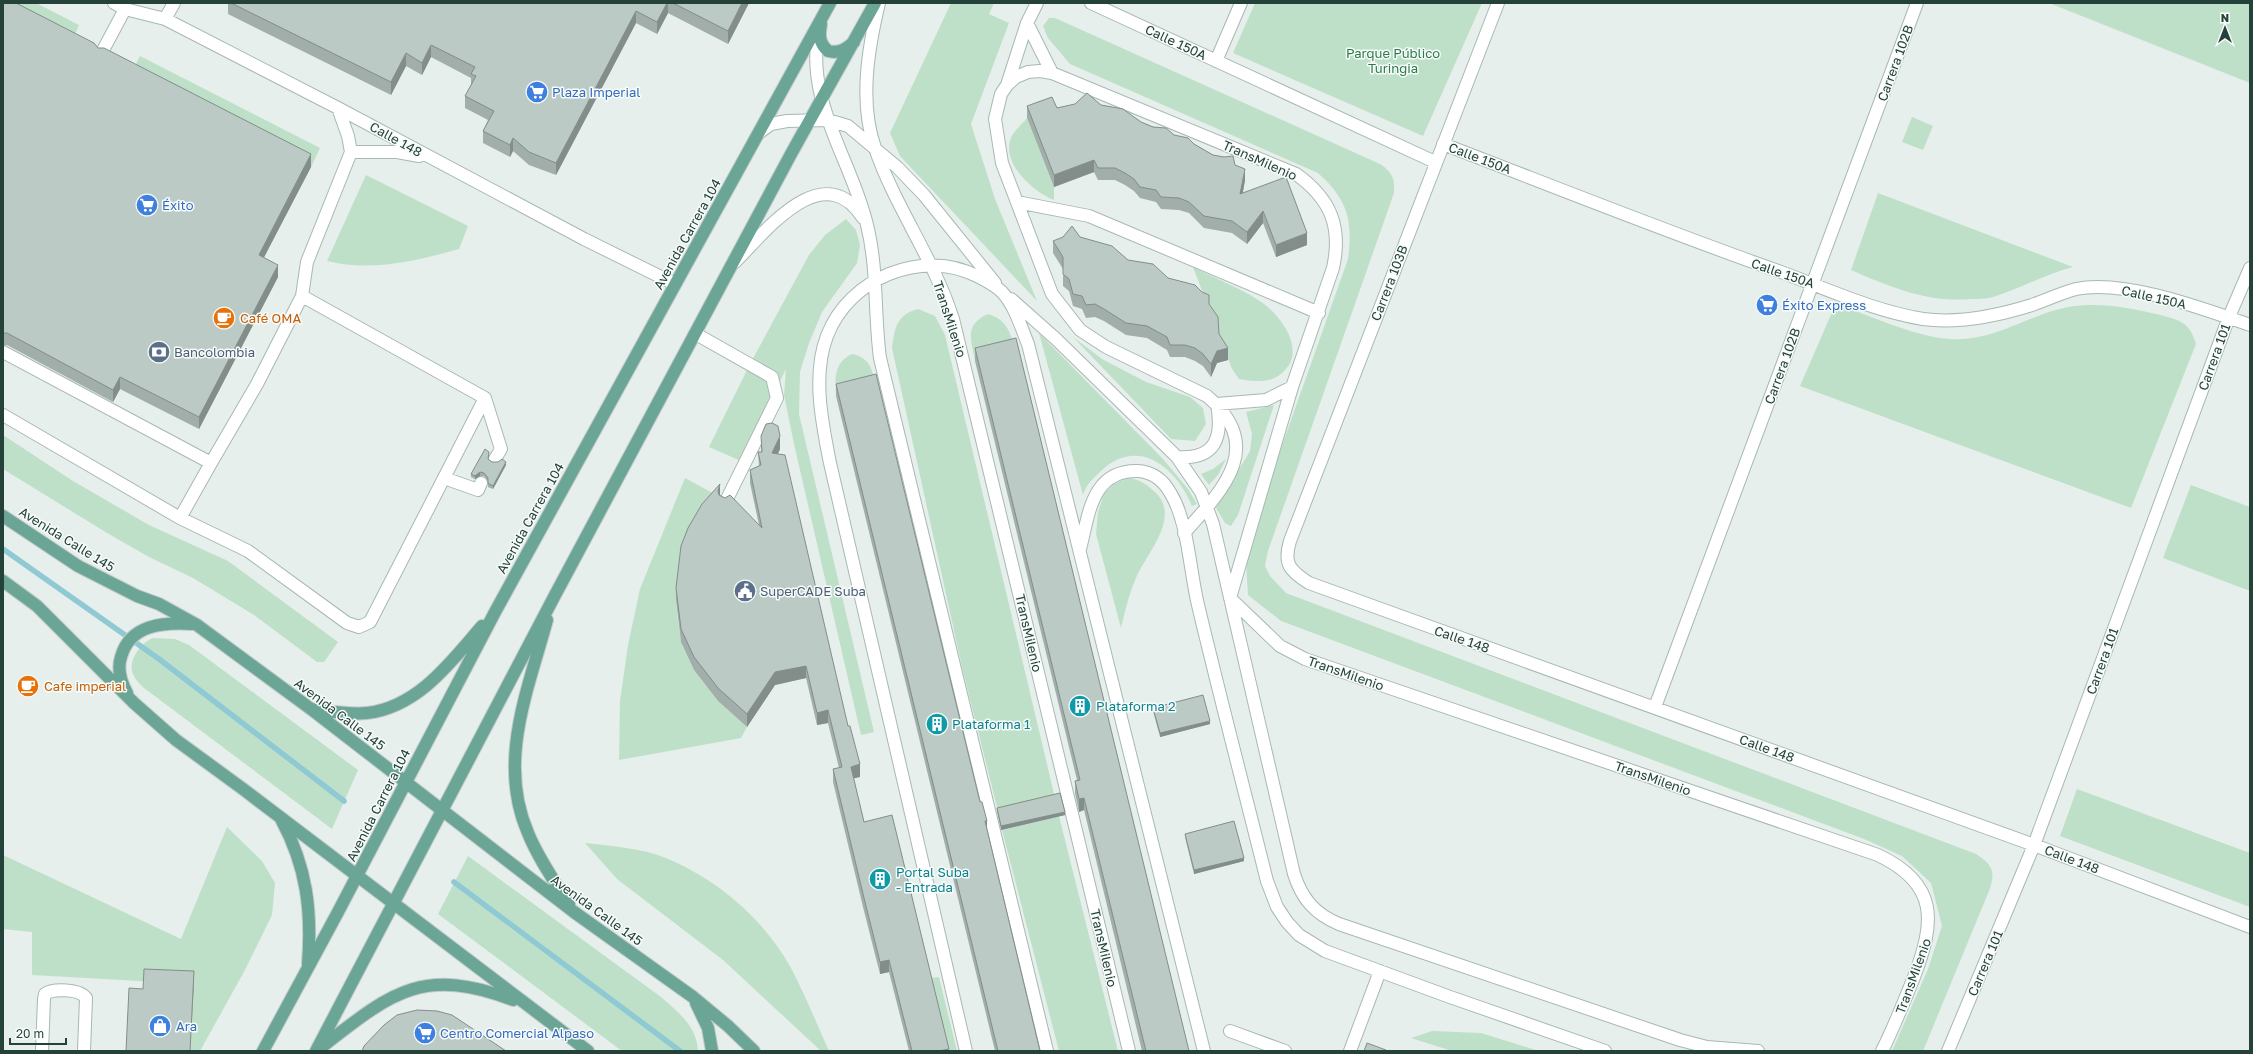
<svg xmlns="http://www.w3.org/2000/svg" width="2253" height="1054" viewBox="0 0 2253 1054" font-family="'Golos Text',sans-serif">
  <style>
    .green { fill: #bfe0c8 }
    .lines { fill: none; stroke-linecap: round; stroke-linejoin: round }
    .stream { stroke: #8ec9d4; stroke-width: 5.5 }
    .minor-casing { stroke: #a8b8b2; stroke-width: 14 }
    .major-casing { stroke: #c2cac8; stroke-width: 14 }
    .minor { stroke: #fff; stroke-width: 12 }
    .major { stroke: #6aa596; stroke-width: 12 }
    .wall { fill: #a1aea9 }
    .shaded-wall { fill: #838d89 }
    .building { fill: #bbcac4; stroke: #838d89 }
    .labels { text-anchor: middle; stroke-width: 3; stroke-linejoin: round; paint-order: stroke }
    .street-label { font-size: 13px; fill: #24423a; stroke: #f7fbf9 }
    .park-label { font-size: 13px; fill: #2d7a4b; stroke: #f7fbf9 }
    .shop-label { font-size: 13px; fill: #366cbe; stroke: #f7fbf9; text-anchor: start }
    .food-label { font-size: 13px; fill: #c56008; stroke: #f7fbf9; text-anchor: start }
    .service-label { font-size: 13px; fill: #4e5e75; stroke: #f7fbf9; text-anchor: start }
    .culture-label { font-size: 13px; fill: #0d838f; stroke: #f7fbf9; text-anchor: start }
  </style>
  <rect width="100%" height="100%" fill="#e6efeb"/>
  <!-- green -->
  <path class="green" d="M3,3H36L79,25L71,43Z
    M951,3H994L989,14L1009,23L971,124L995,199L1037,301L900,156L890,133Z
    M1255,3H1482L1423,136L1233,53Z
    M2049,3H2250V83Z
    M1049,18H1055L1380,164C1392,172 1395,178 1394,193L1268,551L1265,566L1270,576L1286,593L1976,854C1993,865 1996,872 1989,891L1923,1051H1892L1928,969L1942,926L1931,883L1902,856L1864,839L1281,621L1248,595L1246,562L1250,536L1348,259C1353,220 1348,200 1318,173L1070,64L1048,38L1043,26Z
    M140,56L320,148L311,167L131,74Z
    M1912,117L1933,126L1923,150L1902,142Z
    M1027,118L1054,187V200C1033,192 997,160 1013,134C1017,128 1023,123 1027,118Z
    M366,175L468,226L459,249C417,261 370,272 327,261Z
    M1878,193L2073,267C2045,274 2020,289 1993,297C1986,299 1978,299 1971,299C1928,303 1890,287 1851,270Z
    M846,219L856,230L860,245L857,263L822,312L809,343L800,372L799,414L874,732L861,735L794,444L784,395L786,369L741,461L709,447L750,364L809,255L825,235Z
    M1193,267C1214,278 1247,291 1264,304C1282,317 1304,349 1286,369C1274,384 1256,382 1239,379L1232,369Z
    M1836,303C1869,316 1914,336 1949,339C1995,342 2027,315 2068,307C2098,302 2127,307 2156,314C2178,320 2189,320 2196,344L2131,508L1800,386Z
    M918,309L935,316L945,335L1055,798L998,811L962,667L892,348C895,328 896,315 918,309Z
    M988,314C1008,320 1010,333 1016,351L975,361C971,339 964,325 988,314Z
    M1039,333L1163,459L1188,489L1197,504L1192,506C1176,467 1138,436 1101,471C1093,479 1086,484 1083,495Z
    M1073,337L1102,359L1146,382L1190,397L1203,408L1206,424L1195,441L1171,439Z
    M852,354C871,358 872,370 876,386L836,396C835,377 834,363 852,354Z
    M1274,405L1238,515L1231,526L1225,523L1216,508L1250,451L1252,434L1246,412Z
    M3,435L73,481L149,525L228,561L338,642L324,662H317L254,615L193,578L149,557L107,533L3,469Z
    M1226,459L1218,475L1209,485L1201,474L1213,469Z
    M685,478L720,497L676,600L678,621L681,642L694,670L718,701L747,727L741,738L619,760L620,701L628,645L640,589Z
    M1128,478C1141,480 1145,483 1155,492C1182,517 1146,554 1136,578C1129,594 1125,611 1121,628L1096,534L1098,512L1104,494L1114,484Z
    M2191,485L2250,507V591L2163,558Z
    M153,638L175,639L189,645L358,770L332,829L144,688C141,685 136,681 134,676C126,663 140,643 153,638Z
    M2077,789L2250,853V907L2060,836Z
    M1059,816L1118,1051H1059L1002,830Z
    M227,827L262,861L275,883L272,915L245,970L200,1051H190L194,984L32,975V932L3,929V855L181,939Z
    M585,843C612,846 641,848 666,858C717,879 764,919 791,968C805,995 817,1024 829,1051H821L723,960L617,879Z
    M468,856L661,997C678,1012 697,1026 698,1051H622L438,914Z
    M939,977L957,1051H947L929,978Z
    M1432,1031L1481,1033L1539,1051H1452L1411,1038Z"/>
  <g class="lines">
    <!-- stream -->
    <path class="stream" d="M3,549L159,659L344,801
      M454,882L680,1051"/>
    <!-- minor casing -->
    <g class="minor-casing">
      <path id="minor" d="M114,3L125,9L165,19L338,108L584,239L675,284
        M879,3C868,49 859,102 875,148C895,207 934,259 953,319L1129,1051
        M1091,3L1435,162
        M1498,3L1290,541C1283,564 1290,571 1309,583L2034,845L2250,927
        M165,19L174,3
        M1027,23L1037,3
        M819,30C804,101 852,160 867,225C878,269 874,314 880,358L1047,1051
        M101,54L125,9
        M1216,61L1241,3
        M1007,85L1027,23L1052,73
        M760,132L771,124L787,121L828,120L848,126L897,167L924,195L995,283
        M1443,144C1555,187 1667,232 1781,272C1827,289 1874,311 1923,319C1960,324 1997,316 2032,305C2046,300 2061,293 2076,289C2124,279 2204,309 2250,325
        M351,152H397L419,156
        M1017,202L1089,216L1319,313
        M735,262C766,231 823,156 863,218
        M302,296L307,262L351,152L348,136L338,108
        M1011,299L1056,339L1177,457L1201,492L1213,524L1294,874C1302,899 1315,914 1339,924L1680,1040L1707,1047L1758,1051
        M696,334L772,377L777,398L725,503
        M3,352L211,463L257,384L302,296L485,398L370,622L359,627L347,623L248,551L180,518L3,415
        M485,398L501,449L495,459
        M1177,457C1216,460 1223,437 1217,404L1266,400L1292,387
        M444,478L478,490L481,483
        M180,518L211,463
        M1184,533C1224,489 1266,446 1207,396L1106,347L1080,330L1052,294L1002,163L995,119L1001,94L1007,85L1016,77L1028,72L1040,71L1052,73L1296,174C1331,199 1342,227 1333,268L1292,387L1230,598L1280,646L1305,659L1878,855C1939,884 1935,922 1914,977C1904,1002 1894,1027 1882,1051
        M1080,549C1089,515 1091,470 1138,471C1153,472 1164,481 1171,494C1188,522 1190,572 1198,605C1220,697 1244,789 1267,881L1277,907L1287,922L1299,935L1325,951L1450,997L1605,1051
        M1655,707L1917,3
        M1230,1031L1285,1051
        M42,1051L44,999L45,994C53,988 80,989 86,998L84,1051
        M966,1051L830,463C822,423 812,375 827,336C849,278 922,248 977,276C985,280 996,286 1002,292C1015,306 1021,327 1028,344L1204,1051
        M1350,1051L1380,971
        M1948,1051L2034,845L2229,317L2250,268"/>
    </g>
    <!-- major casing -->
    <g class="major-casing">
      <path id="major" d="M821,24C819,36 819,43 828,51C839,54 846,49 854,42
        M3,516L78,566L137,596L159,604L197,625L311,709L574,912L693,997L728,1026L754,1051
        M3,581L37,606L134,703L176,740L243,789L588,1051
        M547,620C528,690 497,762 528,833C538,858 555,882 569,904
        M127,693C121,682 117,669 121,657C130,624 164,622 193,624
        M312,709C330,711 349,715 367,713C418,707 451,662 482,626
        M281,819C307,867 312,911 308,964
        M696,1003L708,1028L712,1051
        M319,1049C390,994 421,965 513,1000
        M263,1051L338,912L495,612L830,3
        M316,1051L554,597L791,154L875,3"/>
    </g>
    <!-- minor -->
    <use href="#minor" class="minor"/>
    <!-- major -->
    <use href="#major" class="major"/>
  </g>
  <!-- wall -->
  <path class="wall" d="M3,3L98,48L311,167L264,257L278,277L199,429L120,389L113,402L7,345L3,346Z
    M228,3H749L728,44L668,13L657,34L636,23L556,175L529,165L513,151L510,157L483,143V131L488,120L465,108V96L471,85V78L431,57L422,75L406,66L391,95L228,14Z
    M1101,105L1141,122L1174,135L1194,144L1213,155L1235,165L1245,180L1243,193L1307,245L1276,257L1263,223L1247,244L1232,233L1204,228L1189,213L1179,210L1161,209L1156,202L1140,198L1134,191L1125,185L1115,180H1098L1094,172L1054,187L1027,118V106L1057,108Z
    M1080,237L1128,260L1168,278L1209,304L1228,360L1217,363L1211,377L1203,366L1195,361L1185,357H1170L1167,350L1147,338L1126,335L1104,321L1095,317L1086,318L1082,309L1073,306L1069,291L1063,286V269L1053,253V241Z
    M975,348L1189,1051H1142L1084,810L1079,812L1075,793V781L1077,780L975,361Z
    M836,384L980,802L1040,1051H995L836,396Z
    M761,436L780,449L778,454L860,777L853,778L864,822L949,1051H909L889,972L880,974L864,911L833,782V769L839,768L828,723L817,725L806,678L775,685L747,727L718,701L694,670L681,642L676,600V588L720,495L759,525L750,483V470L759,466L758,452H761Z
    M488,459L492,462L506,465L493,489L488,487V481L484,476H480L475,479L471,477V474Z
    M1153,708L1210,724L1160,737L1153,711Z
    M997,808L1065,815L1001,830L997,811Z
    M1185,834L1244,861L1194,874L1185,837Z"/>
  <!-- shaded-wall -->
  <path class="shaded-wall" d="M667,3H668V13L657,34V22Z
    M742,3H749L728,44V31Z
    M636,11V23L556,175V163Z
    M431,45V57L422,75V63Z
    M406,53V66L391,95V82Z
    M513,138V151L510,157V145Z
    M311,154V167L259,267V255Z
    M1094,160V172L1054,187V175Z
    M1245,169V180L1240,206V194Z
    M1263,211V223L1247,244V232Z
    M1307,233V245L1276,257V245Z
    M278,265V277L199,429V417Z
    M1228,348V360L1217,363L1211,377V364L1217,351Z
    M120,377V389L113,402V390Z
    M780,436V449L772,466V453Z
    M506,462V465L493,489V486Z
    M480,472V476L475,479V476Z
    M720,484V497L718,491Z
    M806,666V678L775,685L747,727V714L775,672Z
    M828,710V723L817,725V713Z
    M1210,721V724L1160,737V733Z
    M860,764V777L851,779V767Z
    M1084,798V810L1079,812V799Z
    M1065,812V815L1001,830V826Z
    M985,821H987V833Z
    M1244,858V861L1194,874V870Z
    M889,960V972L880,974V962Z
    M194,971V984L190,1051Z
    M949,1049V1051H939Z"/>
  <!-- building -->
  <path class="building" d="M3,3H16L94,43L98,48H104L311,154L259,255L278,265L199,417L120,377L113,390L7,333H3Z
    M231,3H667L657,22L636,11L556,163L529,152L513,138L510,145L483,131L494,111L465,96L476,76L471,74L475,67L431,45L422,63L406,53L391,82Z
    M673,3H742L728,31Z
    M1087,93L1101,105L1123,109L1141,122L1153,127L1166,128L1174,135L1188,138L1194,144L1213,155L1224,157L1233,156L1235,165L1245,169L1240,194L1286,177L1307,233L1276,245L1263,211L1247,232L1232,221L1204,216L1189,202L1179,198L1161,197L1156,190L1140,187L1134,179L1125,173L1115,168H1098L1094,160L1054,175L1027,106L1052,97L1057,108L1075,104Z
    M1072,226L1080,237L1112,246L1128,260L1153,264L1168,278L1195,285L1202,292L1209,295V304L1218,317L1219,334L1228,348L1217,351L1211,364L1203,354L1195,348L1185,345H1170L1167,337L1147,326L1126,323L1104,309L1095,304L1086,305L1082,296L1073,294L1069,279L1063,274V257L1053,241L1063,237Z
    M1016,338L1189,1051H1146L1084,798L1079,799L1075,781L1080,780L975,348Z
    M876,374L980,802H982L987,821H985L1040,1051H998L836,384Z
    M772,423L778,426L780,436L772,453L785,455L848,726H850L860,764L851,767L864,822L892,815L949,1049L939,1051H912L889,960L880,962L864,898L833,769L842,767L828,710L817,713L806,666L775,672L747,714L718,688L694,657L681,629L676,588L681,546L688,528L702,504L720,484L718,491L719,495L725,498L730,495L762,528L750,470L761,465L758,452H762L761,436L766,424Z
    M485,449L489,452L488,459L492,462H498L502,459L506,462L493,486L488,483V478L484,473L480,472L475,476L471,474Z
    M1203,695L1210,721L1160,733L1153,708Z
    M1060,793L1065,812L1001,826L997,808Z
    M1234,821L1244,858L1194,870L1185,834Z
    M144,969L194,971L190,1051H126L129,988L143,989Z
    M417,1010L437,1011L452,1015L506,1051H362L364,1046L384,1025L397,1015Z
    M1367,1043L1386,1050V1051H1364Z"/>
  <!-- icons -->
  <defs>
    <g id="supermarket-disc" transform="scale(1.15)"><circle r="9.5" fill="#3f7fe0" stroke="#f7fbf9"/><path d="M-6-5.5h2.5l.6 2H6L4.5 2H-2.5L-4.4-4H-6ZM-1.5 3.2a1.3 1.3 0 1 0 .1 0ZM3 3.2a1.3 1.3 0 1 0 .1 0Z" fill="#fff"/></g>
    <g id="cafe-disc" transform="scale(1.15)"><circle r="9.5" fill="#e8710a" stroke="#f7fbf9"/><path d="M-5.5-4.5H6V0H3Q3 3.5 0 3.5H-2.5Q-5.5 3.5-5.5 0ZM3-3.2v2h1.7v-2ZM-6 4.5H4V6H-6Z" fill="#fff"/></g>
    <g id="bank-disc" transform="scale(1.15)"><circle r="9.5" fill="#5c6f8a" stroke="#f7fbf9"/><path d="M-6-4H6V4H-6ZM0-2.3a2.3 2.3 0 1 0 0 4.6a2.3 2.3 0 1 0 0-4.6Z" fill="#fff"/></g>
    <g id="civic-disc" transform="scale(1.15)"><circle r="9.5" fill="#5c6f8a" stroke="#f7fbf9"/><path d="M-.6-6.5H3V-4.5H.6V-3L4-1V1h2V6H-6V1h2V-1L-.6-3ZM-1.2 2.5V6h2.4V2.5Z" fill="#fff"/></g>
    <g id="building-disc" transform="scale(1.15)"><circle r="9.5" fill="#0f9aa8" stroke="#f7fbf9"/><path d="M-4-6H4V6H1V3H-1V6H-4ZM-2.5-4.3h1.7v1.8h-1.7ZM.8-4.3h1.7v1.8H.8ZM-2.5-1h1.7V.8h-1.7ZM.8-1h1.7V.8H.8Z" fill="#fff"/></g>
    <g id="shop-disc" transform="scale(1.15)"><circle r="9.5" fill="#3f7fe0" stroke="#f7fbf9"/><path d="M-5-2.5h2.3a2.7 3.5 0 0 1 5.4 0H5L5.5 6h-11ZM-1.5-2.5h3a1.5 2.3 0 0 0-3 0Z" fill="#fff"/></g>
  </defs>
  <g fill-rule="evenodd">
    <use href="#supermarket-disc" x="537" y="92"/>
    <use href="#supermarket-disc" x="147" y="205"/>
    <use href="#supermarket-disc" x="1767" y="305"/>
    <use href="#cafe-disc" x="224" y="318"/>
    <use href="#bank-disc" x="159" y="352"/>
    <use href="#civic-disc" x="745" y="591"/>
    <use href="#cafe-disc" x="28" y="686"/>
    <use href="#building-disc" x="1080" y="706"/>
    <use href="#building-disc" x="937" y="724"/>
    <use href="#building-disc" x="880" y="879"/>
    <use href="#shop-disc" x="160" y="1026"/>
    <use href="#supermarket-disc" x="425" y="1033"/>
  </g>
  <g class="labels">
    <!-- street labels -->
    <g class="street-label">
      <text transform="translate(1176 42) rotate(25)" y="5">Calle 150A</text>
      <text transform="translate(1895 63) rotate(-70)" y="5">Carrera 102B</text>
      <text transform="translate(396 139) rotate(29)" y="5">Calle 148</text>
      <text transform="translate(1480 158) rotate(21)" y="5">Calle 150A</text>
      <text transform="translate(1260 160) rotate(24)" y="5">TransMilenio</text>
      <text transform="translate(687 234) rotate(-61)" y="5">Avenida Carrera 104</text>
      <text transform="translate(1783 273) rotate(19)" y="5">Calle 150A</text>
      <text transform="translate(1389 283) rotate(-69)" y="5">Carrera 103B</text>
      <text transform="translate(2154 297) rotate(13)" y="5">Calle 150A</text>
      <text transform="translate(950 319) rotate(72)" y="5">TransMilenio</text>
      <text transform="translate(2214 357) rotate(-70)" y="5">Carrera 101</text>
      <text transform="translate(1782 366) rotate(-70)" y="5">Carrera 102B</text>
      <text transform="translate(530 518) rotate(-61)" y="5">Avenida Carrera 104</text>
      <text transform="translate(67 539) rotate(32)" y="5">Avenida Calle 145</text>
      <text transform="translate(1029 633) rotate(77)" y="5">TransMilenio</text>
      <text transform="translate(1462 639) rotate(19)" y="5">Calle 148</text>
      <text transform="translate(2102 661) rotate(-70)" y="5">Carrera 101</text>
      <text transform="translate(1346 673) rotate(19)" y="5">TransMilenio</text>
      <text transform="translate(340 714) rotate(37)" y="5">Avenida Calle 145</text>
      <text transform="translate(1767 748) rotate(20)" y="5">Calle 148</text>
      <text transform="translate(1653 778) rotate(19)" y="5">TransMilenio</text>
      <text transform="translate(378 805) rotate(-63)" y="5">Avenida Carrera 104</text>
      <text transform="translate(2072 859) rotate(21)" y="5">Calle 148</text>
      <text transform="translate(597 910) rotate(36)" y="5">Avenida Calle 145</text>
      <text transform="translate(1104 948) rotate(77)" y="5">TransMilenio</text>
      <text transform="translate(1985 963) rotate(-67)" y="5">Carrera 101</text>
      <text transform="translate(1913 976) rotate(-70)" y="5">TransMilenio</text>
    </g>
    <!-- park labels -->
    <g class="park-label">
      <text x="1393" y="58">Parque Público<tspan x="1393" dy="15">Turingia</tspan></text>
    </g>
    <!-- shop labels -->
    <g class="shop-label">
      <text x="552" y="97">Plaza Imperial</text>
      <text x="162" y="210">Éxito</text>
      <text x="1782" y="310">Éxito Express</text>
      <text x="176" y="1031">Ara</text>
      <text x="440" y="1038">Centro Comercial Alpaso</text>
    </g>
    <!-- food labels -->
    <g class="food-label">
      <text x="240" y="323">Café OMA</text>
      <text x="44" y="691">Cafe imperial</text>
    </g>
    <!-- service labels -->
    <g class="service-label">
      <text x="174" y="357">Bancolombia</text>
      <text x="760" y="596">SuperCADE Suba</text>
    </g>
    <!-- culture labels -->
    <g class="culture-label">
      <text x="1096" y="711">Plataforma 2</text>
      <text x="952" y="729">Plataforma 1</text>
      <text x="896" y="877">Portal Suba<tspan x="896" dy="15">- Entrada</tspan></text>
    </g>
  </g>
  <!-- border -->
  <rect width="2253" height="1054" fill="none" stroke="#24423a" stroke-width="8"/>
  <!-- north arrow -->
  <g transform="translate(2225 28)" stroke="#f7fbf9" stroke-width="3" paint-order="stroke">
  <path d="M0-3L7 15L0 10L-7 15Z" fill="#24423a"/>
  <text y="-6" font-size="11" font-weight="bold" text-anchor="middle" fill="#24423a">N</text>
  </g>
  <!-- scale -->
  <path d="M10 1038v6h56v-6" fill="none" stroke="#24423a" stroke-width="2"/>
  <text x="16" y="1038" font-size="12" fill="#24423a" stroke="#f7fbf9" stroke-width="3" paint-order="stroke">20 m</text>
</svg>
